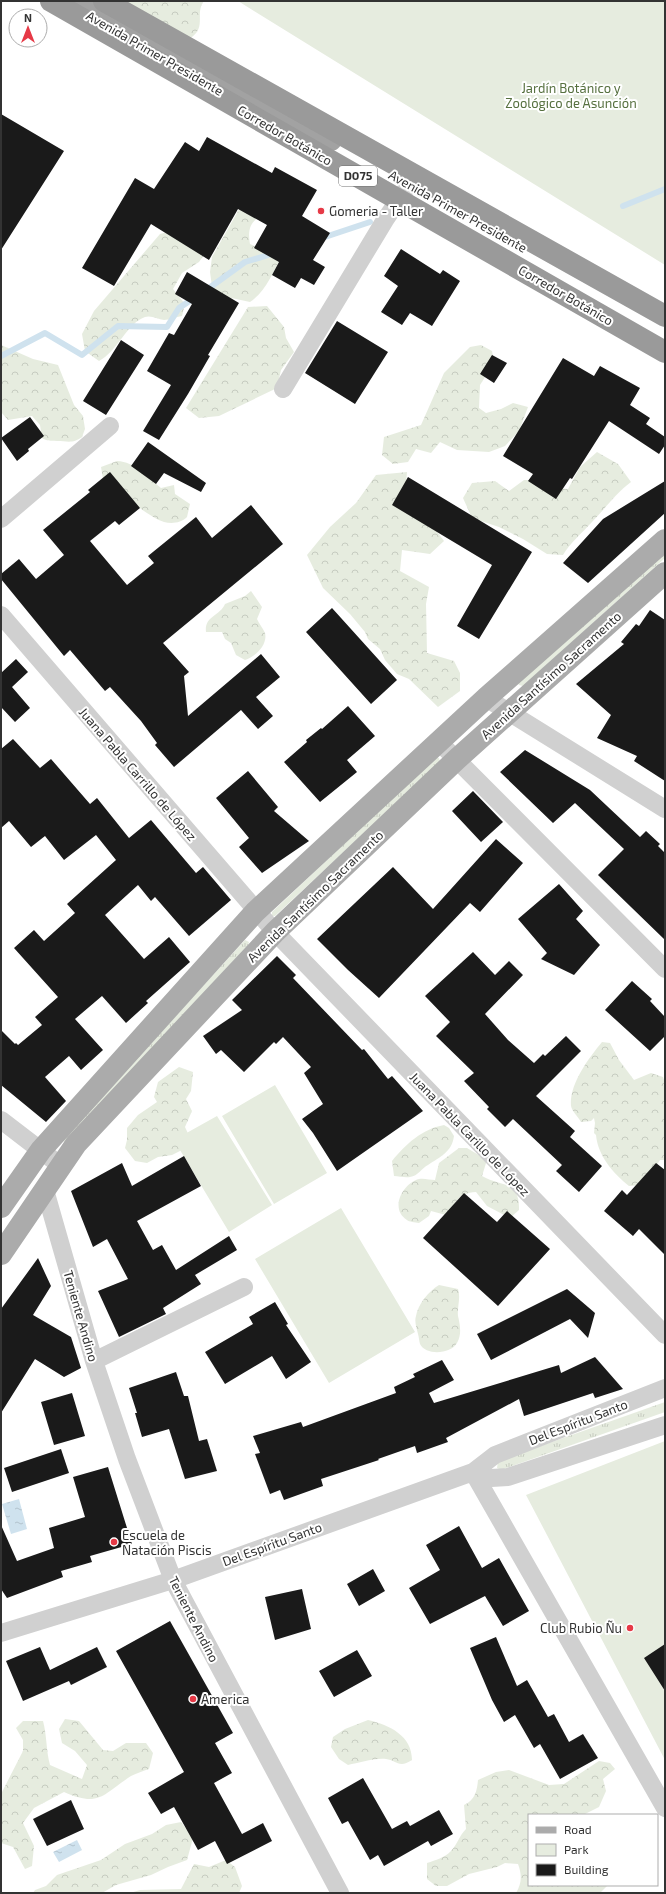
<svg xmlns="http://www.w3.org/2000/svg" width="666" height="1894" viewBox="0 0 666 1894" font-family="'Exo 2',sans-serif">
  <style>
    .grass { fill: url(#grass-tufts) }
    .forest { fill: url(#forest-crowns) }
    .park { fill: #e6ecdf }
    .water { fill: url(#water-ripples) }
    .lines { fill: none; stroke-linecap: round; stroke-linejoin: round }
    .stream { stroke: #cfe2ee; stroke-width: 6 }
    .building { fill: #1a1a1a }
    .minor { stroke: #d0d0d0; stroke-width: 18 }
    .primary { stroke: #ababab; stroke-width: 22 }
    .trunk { stroke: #a2a2a2; stroke-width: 22 }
    .motorway { stroke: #9a9a9a; stroke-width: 22 }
    .poi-dot { fill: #e63946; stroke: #fff; stroke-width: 1.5 }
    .labels { text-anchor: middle; stroke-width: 4; stroke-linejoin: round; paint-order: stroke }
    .shield { fill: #fff; stroke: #707070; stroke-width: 1 }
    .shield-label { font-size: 12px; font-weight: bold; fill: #333 }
    .street-label { font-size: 13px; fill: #333; stroke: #fff }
    .park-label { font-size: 13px; fill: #56703f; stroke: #fff }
    .poi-label { font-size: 13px; fill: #333; stroke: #fff; text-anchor: start }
  </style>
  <defs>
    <pattern id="grass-tufts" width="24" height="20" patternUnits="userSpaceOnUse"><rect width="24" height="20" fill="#e6ecdf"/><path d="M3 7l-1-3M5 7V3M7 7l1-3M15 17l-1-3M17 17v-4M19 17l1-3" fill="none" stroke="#c6cbc0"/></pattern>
    <pattern id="forest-crowns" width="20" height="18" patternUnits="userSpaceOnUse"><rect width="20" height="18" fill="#e6ecdf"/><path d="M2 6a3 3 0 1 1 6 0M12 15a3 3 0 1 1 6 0" fill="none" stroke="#c6cbc0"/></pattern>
    <pattern id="water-ripples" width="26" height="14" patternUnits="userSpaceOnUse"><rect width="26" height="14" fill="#cfe2ee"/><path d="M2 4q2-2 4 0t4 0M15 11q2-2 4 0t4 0" fill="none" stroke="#b2c2cd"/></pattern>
  </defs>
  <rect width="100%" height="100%" fill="#fff"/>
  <!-- grass -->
  <path class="grass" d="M665,550V558L523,686L519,685L518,683Z
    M436,757L439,758L440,762L275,916H272V912Z
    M245,940L249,942L248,945L64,1143L63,1139Z
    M665,1402V1412L501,1470L497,1468L498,1461Z"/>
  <!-- forest -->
  <path class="forest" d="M115,1H204C194,14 208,28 189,39Z
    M255,181L273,208C256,219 246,221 250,244L281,258C272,274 266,291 250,302L213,294L210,272L212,257Z
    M175,230L212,244L199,262L182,273L173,289L185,304L182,316C176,317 169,320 164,320C158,319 151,315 145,317C127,323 117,352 99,361L85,351L82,334L94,311L160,234Z
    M267,306L284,327L286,338L294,352L281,370L277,388L219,416L199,418L186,408L248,307Z
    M1,345L33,359L58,365L74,405L83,416L85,429L82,437C73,444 67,441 57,441C51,440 48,442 42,438L40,425L32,416L8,420L1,412Z
    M481,345L492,351L494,363L480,385L479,408L486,413L501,409L513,403L528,407L519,431L505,446L489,452L457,450L440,442L431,453L416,449L408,462L393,464L382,455L384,437L421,425L444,373L470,347Z
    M597,452L618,464L631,482C615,494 605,509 592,522C581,534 571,542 563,555L547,554L523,539L499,527L472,518L463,498L472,483L495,481L509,491L524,480H540L554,488L568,489L580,467Z
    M117,461C135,462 147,476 161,488L174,485L175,494L190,504L187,517C181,523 172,524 164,522C148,517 117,490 103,479L101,467Z
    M407,472L404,509L435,529L444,541L430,554L402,550L400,571L429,587L426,604L427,653L454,661L460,673V691L438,707L409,679L397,674L385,660L380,649L368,639L365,632L350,614L323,588L307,555L330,527L356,503L376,475Z
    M251,591L262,607L257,619C259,624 263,628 265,633C268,645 255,657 245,660L236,655L231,643L225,639L222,632H206C204,616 220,616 225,604L245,596Z
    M602,1042L610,1043L619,1060L634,1080L651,1073L663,1077L665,1083V1160H660L644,1185L629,1186C613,1173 598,1156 596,1135L594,1133L595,1123L594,1118L591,1121L581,1122C578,1117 572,1111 571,1106C569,1084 589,1058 602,1042Z
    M179,1067L193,1072L191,1091L186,1099L192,1111L185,1127L191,1140L188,1147L172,1155L158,1157L147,1163L135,1161L125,1148L127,1140V1128L138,1115L157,1102L154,1097L158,1082Z
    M444,1125L449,1128L454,1136C452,1152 440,1157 428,1165C422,1168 418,1176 410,1177C405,1178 399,1176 394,1176L392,1161C406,1144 422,1129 444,1125Z
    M459,1148H467L487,1160L482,1176C501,1187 520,1180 519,1210L510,1218L487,1206L476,1192C457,1193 458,1202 446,1215L431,1211L429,1216L419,1223C415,1222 409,1222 407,1220C389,1209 403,1183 419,1179C424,1178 430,1180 435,1180L439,1163Z
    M439,1285L458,1289C461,1298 457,1307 458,1316C460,1325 462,1334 457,1343C451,1354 426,1356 420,1344C419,1341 419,1337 418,1334C417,1329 414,1322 416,1316C418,1304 429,1291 439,1285Z
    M65,1719L79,1721L103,1750L113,1751L126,1743H146L153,1753L149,1769C143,1771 137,1773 131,1776C103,1794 100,1808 64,1792L34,1808L23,1823L34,1846L32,1866L25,1869L13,1847L1,1843V1794L23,1751V1740L16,1728L23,1721H43C47,1736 46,1750 50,1765L82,1779L87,1765L75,1751L62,1743L59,1729Z
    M368,1720C390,1725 412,1736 412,1760C399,1769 396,1760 386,1759C373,1758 359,1763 348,1765L339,1759L331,1747L333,1737L345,1729Z
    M599,1761L610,1763L615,1769L603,1779L606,1791L599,1807L583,1815H529V1885H608L600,1893H516C522,1883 522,1875 518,1864L505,1863L497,1867L469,1874L447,1886H436L427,1879V1863C436,1860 444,1858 451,1851C457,1845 459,1836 466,1829L464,1805C475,1800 477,1791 478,1780L496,1772L509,1770L549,1785L564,1784Z
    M181,1822L193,1838L187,1860L168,1867L151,1875L116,1885L102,1893H33L35,1890L46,1886L57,1875L101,1860L125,1844L152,1834L166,1825Z
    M226,1860L235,1867L242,1886L239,1893H130L140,1890L181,1889L194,1864L209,1867Z"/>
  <!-- park -->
  <path class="park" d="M238,1H665V265Z
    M275,1085L327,1173L274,1204L222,1116Z
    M217,1116L272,1205L229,1232L174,1140Z
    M341,1208L415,1332L329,1383L255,1259Z
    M665,1441V1760L526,1495Z"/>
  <!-- water -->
  <path class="water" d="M19,1499L27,1529L11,1534L2,1504Z
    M77,1840L82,1850L59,1862L53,1852Z"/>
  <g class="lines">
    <!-- stream -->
    <path class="stream" d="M623,206L665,189
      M322,238L370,222
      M205,291L245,262L275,253
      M1,356L45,333L82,355L118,326L167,327L179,308L194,298"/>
  </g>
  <!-- building -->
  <path class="building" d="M1,114L64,151L1,250Z
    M207,137L272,173L275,167L317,190L302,216L330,233L313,260L325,267L314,285L301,278L295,288L272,275L279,262L254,248L267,225L238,209L209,260L151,224L114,286L82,268L135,178L154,189L185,142L199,151Z
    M401,249L440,274L443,270L460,281L432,326L410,313L402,325L381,312L398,286L384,276Z
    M187,272L239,303L208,355L210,356L188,394L159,440L143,431L171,385L147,371L169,333L174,335L192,304L175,294Z
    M337,321L388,352L355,404L305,373Z
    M121,340L144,355L106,415L83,401Z
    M492,355L507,363L494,383L480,374Z
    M563,358L594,376L600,366L640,388L630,405L650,418L646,424L665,437V445L659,454L609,421L572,479L570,478L556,499L528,481L533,474L503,456Z
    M30,417L44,436L28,449L29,451L17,461L1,438Z
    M148,442L206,483L201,492L164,473L156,484L131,466Z
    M110,472L140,508L119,525L115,521L90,541L127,585L154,563L148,556L196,517L212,538L251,505L283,544L163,643L189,672L184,676L188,716L261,654L280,677L256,697L273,716L258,729L241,710L174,767L155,745L157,743L141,721L110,687L105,691L70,650L64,656L1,579V574L19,559L36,579L64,555L43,530L90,492L88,490Z
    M408,477L532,552L479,639L457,626L492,565L392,505Z
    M665,481V513L588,583L563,563L603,519Z
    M332,608L397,680L371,704L306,632Z
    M650,610L665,620V781L634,761L637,756L597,738L611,715L576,684L624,644L621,642L636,624L639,626Z
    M16,659L28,672L12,687L30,708L15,722L1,707V673Z
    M348,706L375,736L347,760L357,772L320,802L284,762L307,742L306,740L321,728L322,729Z
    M13,739L40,768L51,759L90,804L97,798L129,838L151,820L196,873L203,867L231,900L189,936L155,897L151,901L138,885L105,915L144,959L169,937L190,962L146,1001L148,1003L126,1023L102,996L75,1019L103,1050L81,1070L69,1056L45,1077L66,1101L46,1122L1,1085V1030L15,1044L16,1043L18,1045L42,1025L35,1017L58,997L14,948L34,930L44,941L75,913L67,904L116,860L96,835L64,860L45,836L31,847L9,821L1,828V749Z
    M525,750L590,790L640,837L646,831L660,844L658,846L665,853V940L598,875L624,849L575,803L553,823L500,772Z
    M248,771L278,807L274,811L309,841L262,873L239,847L249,838L216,798Z
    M473,791L503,822L481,842L452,811Z
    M496,839L523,863L480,912L470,903L379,998L348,970L317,939L393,867L433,909Z
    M559,884L583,911L576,919L600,945L574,975L541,959L547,953L518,919Z
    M473,952L495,975L509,961L523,975L485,1014L508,1040L534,1063L543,1054L545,1056L566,1036L581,1051L536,1096L575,1131L570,1137L602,1166L579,1192L556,1171L562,1165L513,1119L505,1127L487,1109L489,1107L464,1081L474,1073L436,1036L450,1022L425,996Z
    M277,956L296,975L293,978L362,1050L364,1049L388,1079L392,1076L423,1111L337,1171L313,1133L302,1119L323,1104L304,1073L311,1067L283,1037L276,1044L274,1042L244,1072L221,1050L216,1054L203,1036L242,1010L232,1000Z
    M632,981L652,999L650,1001L665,1017V1036L650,1051L605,1010Z
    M184,1156L201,1186L137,1221L153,1250L162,1245L176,1270L229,1236L237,1250L195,1275L201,1284L163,1308L166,1314L119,1337L98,1291L128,1279L107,1239L93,1247L71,1191L122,1163L132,1186Z
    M656,1163L665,1170V1255L639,1229L633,1236L604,1211L622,1190L627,1195Z
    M464,1193L497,1222L507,1211L550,1249L498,1306L423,1238Z
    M38,1258L51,1286L33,1315L71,1337L81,1368L64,1377L35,1359L1,1413V1309Z
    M567,1289L595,1313L588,1338L570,1319L491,1360L477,1334Z
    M275,1302L288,1324L286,1325L311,1362L286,1379L272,1356L225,1384L205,1352L253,1324L249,1317Z
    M595,1357L623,1389L595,1398L593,1393L524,1416L519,1399L446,1438L448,1442L417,1453L415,1446L378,1459L379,1460L321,1479L323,1486L284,1500L280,1490L270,1494L255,1454L260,1453L253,1436L301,1422L303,1427L396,1393L394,1387L415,1377L413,1374L442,1360L454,1380L429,1393L434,1403L559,1365L561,1373Z
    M176,1372L184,1396H188L199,1441L207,1439L217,1471L185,1479L169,1429L142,1437L135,1413H137L129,1388Z
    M72,1393L85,1436L54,1445L41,1402Z
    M61,1449L69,1473L12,1492L4,1468Z
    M108,1467L132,1544L90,1556L92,1562L61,1571L63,1577L7,1598L1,1589V1525L17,1561L54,1548L49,1528L85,1517L73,1477Z
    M459,1526L482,1568L499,1558L529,1611L503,1626L485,1596L430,1624L409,1588L440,1570L426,1545Z
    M373,1569L385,1591L359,1606L347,1584Z
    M302,1589L311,1629L275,1640L265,1597Z
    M170,1621L233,1733L215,1743L232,1773L214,1783L242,1834L263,1823L272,1841L227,1864L215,1841L198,1850L174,1807L161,1814L148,1793L184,1772L116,1651Z
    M496,1637L517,1686L527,1680L548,1717L554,1714L569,1742L583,1734L598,1758L560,1779L540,1744L534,1748L515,1715L504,1722L492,1700L470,1648Z
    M665,1644V1691L644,1658Z
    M40,1647L50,1670L97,1647L107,1667L71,1685L69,1681L23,1701L6,1661Z
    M357,1650L372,1676L334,1697L319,1671Z
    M363,1778L392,1829L407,1821L410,1826L439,1810L453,1834L431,1846L428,1841L384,1866L378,1855L370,1860L348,1821L342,1824L328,1798Z
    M71,1800L84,1829L47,1846L33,1819Z"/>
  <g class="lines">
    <!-- minor -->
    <path class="minor" d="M283,389L385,220L404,192
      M1,519L110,426
      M1,615L275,932L665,1335
      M486,698L665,809
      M439,742L665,969
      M1,1120L61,1166
      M45,1190L94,1361L127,1459L173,1580L340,1893
      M94,1361L244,1287
      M473,1472L665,1808
      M473,1472L491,1478L508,1477L665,1425
      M1,1633L173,1580L473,1472L495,1455L665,1388"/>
    <!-- primary -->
    <path class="primary" d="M1,1207L41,1150L255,912L486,698L665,540
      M1,1254L76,1144L275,932L457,759L665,573"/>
    <!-- trunk -->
    <path class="trunk" d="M84,1L169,52L331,140"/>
    <!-- motorway -->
    <path class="motorway" d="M51,1L665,352
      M104,1L665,316"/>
  </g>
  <!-- markers -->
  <g class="poi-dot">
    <circle cx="321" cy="211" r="4"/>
    <circle cx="114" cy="1542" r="4"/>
    <circle cx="630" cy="1628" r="4"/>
    <circle cx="193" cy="1699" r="4"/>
  </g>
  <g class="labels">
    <!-- shield labels -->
    <rect class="shield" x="339" y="166" width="38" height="20" rx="3"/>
    <g class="shield-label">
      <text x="358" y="180">D075</text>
    </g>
    <!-- street labels -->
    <g class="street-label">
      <text transform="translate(155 53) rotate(30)" y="5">Avenida Primer Presidente</text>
      <text transform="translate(285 135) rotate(30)" y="5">Corredor Botánico</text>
      <text transform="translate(458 211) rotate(29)" y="5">Avenida Primer Presidente</text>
      <text transform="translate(566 295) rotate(30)" y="5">Corredor Botánico</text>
      <text transform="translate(551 675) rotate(-42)" y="5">Avenida Santísimo Sacramento</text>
      <text transform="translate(138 774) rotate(49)" y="5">Juana Pabla Carrillo de López</text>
      <text transform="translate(315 896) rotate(-44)" y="5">Avenida Santísimo Sacramento</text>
      <text transform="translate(470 1134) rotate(46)" y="5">Juana Pabla Carillo de López</text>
      <text transform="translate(81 1316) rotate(74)" y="5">Teniente Andino</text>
      <text transform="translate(578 1422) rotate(-21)" y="5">Del Espíritu Santo</text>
      <text transform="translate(272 1544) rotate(-20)" y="5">Del Espíritu Santo</text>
      <text transform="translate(194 1619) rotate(63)" y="5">Teniente Andino</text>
    </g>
    <!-- park labels -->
    <g class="park-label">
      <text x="571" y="93">Jardín Botánico y<tspan x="571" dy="15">Zoológico de Asunción</tspan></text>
    </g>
    <!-- poi labels -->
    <g class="poi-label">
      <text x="329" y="216">Gomeria - Taller</text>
      <text x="122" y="1540">Escuela de<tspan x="122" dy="15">Natación Piscis</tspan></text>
      <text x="622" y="1633" text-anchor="end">Club Rubio Ñu</text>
      <text x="201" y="1704">America</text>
    </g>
  </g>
  <!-- border -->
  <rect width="666" height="1894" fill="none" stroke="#333333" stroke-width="4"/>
  <!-- legend -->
  <rect x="528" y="1814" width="130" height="72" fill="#ffffff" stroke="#adadad"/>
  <rect x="536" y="1827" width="20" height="6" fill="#ababab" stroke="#adadad"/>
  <text x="564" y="1834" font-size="12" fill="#333333">Road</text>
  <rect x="536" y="1844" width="20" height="12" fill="#e6ecdf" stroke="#adadad"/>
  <text x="564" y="1854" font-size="12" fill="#333333">Park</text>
  <rect x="536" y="1864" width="20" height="12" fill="#1a1a1a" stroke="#adadad"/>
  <text x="564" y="1874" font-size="12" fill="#333333">Building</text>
  <!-- north arrow -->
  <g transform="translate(28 28)"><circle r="19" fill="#ffffff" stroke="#adadad"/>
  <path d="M0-3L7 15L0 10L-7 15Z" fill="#e63946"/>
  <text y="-6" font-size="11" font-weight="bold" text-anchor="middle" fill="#333333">N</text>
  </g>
</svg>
